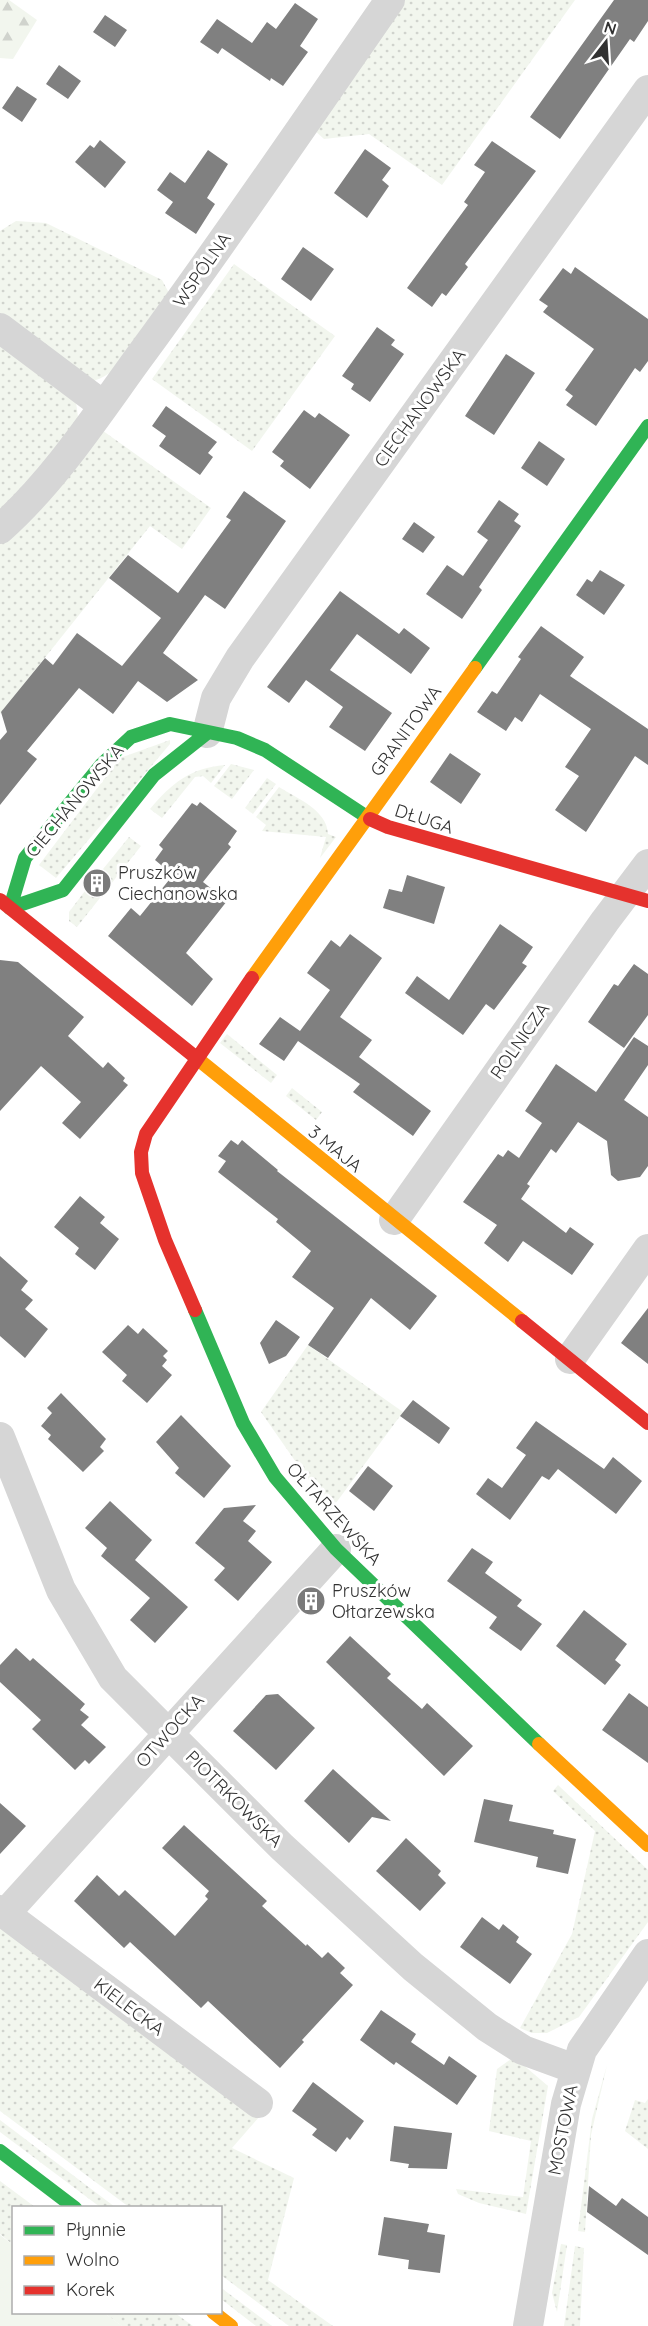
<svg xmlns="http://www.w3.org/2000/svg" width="648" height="2326" viewBox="0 0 648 2326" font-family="Quicksand,sans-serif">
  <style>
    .grass { fill: url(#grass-dots) }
    .forest { fill: url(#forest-firs) }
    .garden { fill: #f2f6ee }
    .building { fill: #808080 }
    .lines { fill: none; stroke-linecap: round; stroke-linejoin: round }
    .street { stroke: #d6d6d6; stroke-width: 30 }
    .fast { stroke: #30b455; stroke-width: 14 }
    .slow { stroke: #ff9f0a; stroke-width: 14 }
    .jam { stroke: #e5322d; stroke-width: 14 }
    .labels { text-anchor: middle; stroke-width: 6; stroke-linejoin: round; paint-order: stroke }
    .street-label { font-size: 18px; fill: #323232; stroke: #fff }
    .poi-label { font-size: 18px; fill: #323232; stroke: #fff; text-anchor: start }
  </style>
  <defs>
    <pattern id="grass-dots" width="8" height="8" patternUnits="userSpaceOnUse" patternTransform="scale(1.5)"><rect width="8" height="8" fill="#f2f6ee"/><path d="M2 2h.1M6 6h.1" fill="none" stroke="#d0d3cd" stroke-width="1.8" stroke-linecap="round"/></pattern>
    <pattern id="forest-firs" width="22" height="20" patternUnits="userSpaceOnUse" patternTransform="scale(1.5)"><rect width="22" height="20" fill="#f2f6ee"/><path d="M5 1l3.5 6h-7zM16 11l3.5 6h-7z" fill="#d0d3cd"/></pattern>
  </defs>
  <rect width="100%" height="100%" fill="#fff"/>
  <!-- grass -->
  <path class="grass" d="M401,0H575L442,185L369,134L324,139L313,129Z
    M16,221L46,223L162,280L169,293C151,321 126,373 93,381L0,319V231Z
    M234,264L335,336L252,451L152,379Z
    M0,339L76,402L78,417L71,433L0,516Z
    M99,428L211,508L182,549L150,526L0,714V541Z
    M170,740V744L56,878L39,865L120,758Z
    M231,764L254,770L232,799L214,786Z
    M225,765L211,783L203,776L195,777L162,818L150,809C172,783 190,768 225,765Z
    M267,778L276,784L253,814L245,808Z
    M279,787C298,799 327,810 328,834L336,837L320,858L326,837L262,831L266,825L256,817Z
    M129,837L141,846L77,927L69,921V912L88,887L96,892L106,880L99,874Z
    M227,1034L277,1075L271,1083L220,1043Z
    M292,1088L322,1112L316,1120L286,1096Z
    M308,1345L403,1412L330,1511L261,1412Z
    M558,1785L648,1870V1922L579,2017L547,2033H532L520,2028L572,1934L595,1831L553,1791Z
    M0,1922L260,2116L232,2148L294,2178L268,2280L333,2326H289L221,2275L220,2208L129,2207L0,2111Z
    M514,2057L548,2086L526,2214L479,2203L458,2194L456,2189L523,2197L531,2141L489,2131L497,2069Z
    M607,2065L591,2135L585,2232L578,2231L592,2119Z
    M648,2099V2149L625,2131L635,2100L645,2103Z
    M0,2120L115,2207H100L0,2132Z
    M0,2181L35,2207L14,2208L13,2245L0,2234Z
    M561,2244L567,2245L557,2312L552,2293Z
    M575,2246L584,2248L580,2326H564Z
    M220,2287L272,2326H256L221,2299Z
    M104,2313H175L193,2326H122Z"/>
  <!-- forest -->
  <path class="forest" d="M0,0H9L37,20L13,59L0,58Z"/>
  <!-- garden -->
  <path class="garden" d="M0,2235L13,2245L14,2312L104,2313L122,2326H0Z"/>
  <!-- building -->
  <path class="building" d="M614,0H648V21L634,42L630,39L560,139L530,117Z
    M295,3L318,19L300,46L308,52L283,86L271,78L270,81L222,48L218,54L200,42L217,19L252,43L267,22L276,29Z
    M105,15L127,30L115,47L93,32Z
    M59,65L81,81L68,99L46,84Z
    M17,86L37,99L22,122L2,108Z
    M100,140L126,162L105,188L75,162L90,145L94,148Z
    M492,141L536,171L465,264L468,267L446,296L442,293L432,307L407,288L468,205L464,202L485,172L474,165Z
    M365,149L391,168L382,180L389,186L367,218L334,193Z
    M208,150L228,164L207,198L215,204L196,234L165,213L173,202L157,190L170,172L185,183Z
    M303,247L334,269L311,301L281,279Z
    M575,267L648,319V361L640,372L635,368L596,426L566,405L573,396L565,390L594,349L543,312L548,306L539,300L563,268L571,274Z
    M377,327L395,340L391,345L404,354L370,402L351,389L354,384L342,376Z
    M506,354L535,373L494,435L465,416Z
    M166,406L217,442L208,453L213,457L200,475L159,446L166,436L152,426Z
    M304,410L315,418L319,413L350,435L310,489L280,466L284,461L272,452Z
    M539,441L565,459L547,486L521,468Z
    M244,491L286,521L225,609L205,595L163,653L198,680L167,702L138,681L113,714L79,688L27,751L37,759L0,805V740L7,732L1,712L45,658L53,665L77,633L122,666L161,618L109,578L128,555L178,593L231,520L226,517Z
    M499,500L519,514L514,521L521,526L479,587L482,590L462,619L426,594L447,565L463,576L488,540L477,532Z
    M414,522L435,537L423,553L402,539Z
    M600,570L625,585L604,615L576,595L587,579L592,582Z
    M340,591L399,634L404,628L430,648L411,674L357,634L330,670L392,713L365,751L329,727L343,707L306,680L289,703L267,687Z
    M541,626L584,657L570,676L648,729V765L635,756L586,832L555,810L579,776L565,767L591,729L540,694L522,722L515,717L506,731L477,712L492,691L497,694L521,659L518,657Z
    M450,753L481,774L461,804L430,782Z
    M200,802L237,831L228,844L231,847L203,882L227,901L186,953L213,979L192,1006L108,936L131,908L140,916L173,875L155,860L163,849L159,845L192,803L197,806Z
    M407,875L445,887L434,924L383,908L389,889L402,892Z
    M500,924L533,947L522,963L527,966L494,1010L486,1004L463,1035L405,993L417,976L449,1000Z
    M350,934L382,958L340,1017L372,1040L359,1057L431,1111L413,1136L353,1092L360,1084L298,1041L284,1061L259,1044L280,1017L300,1031L330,990L307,973L331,940L340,947Z
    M0,960L18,962L84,1017L68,1036L103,1068L108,1062L125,1078L123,1081L128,1085L80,1139L62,1123L81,1102L41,1066L0,1111Z
    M634,964L648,974V1015L624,1048L588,1022L614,984L618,986Z
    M634,1037L648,1046V1065L624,1100L648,1117V1166L640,1177L618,1181L611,1175L607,1141L578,1122L556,1153L551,1149L527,1184L530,1186L521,1199L566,1233L570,1227L594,1244L572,1275L523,1241L508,1262L484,1243L497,1225L463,1202L498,1154L503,1157L508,1150L519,1158L542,1123L525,1111L556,1064L596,1092Z
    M231,1140L238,1145L242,1140L278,1170L277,1171L437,1296L410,1330L371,1298L328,1358L308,1345L334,1308L292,1277L311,1251L276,1222L278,1219L218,1172L226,1161L218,1156Z
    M80,1196L105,1217L100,1223L119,1239L95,1270L75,1254L79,1248L54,1227Z
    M0,1256L28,1281L21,1290L33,1300L25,1309L48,1329L25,1358L0,1336Z
    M648,1308V1364L621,1343Z
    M276,1320L300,1337L286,1356L269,1364L260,1343Z
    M128,1325L138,1334L143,1328L168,1351L163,1356L167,1360L162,1366L172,1375L147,1403L122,1381L127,1375L102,1352Z
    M61,1393L106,1439L100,1447L104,1451L83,1472L48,1439L51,1435L41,1426L52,1413L47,1408Z
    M413,1400L450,1428L439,1444L400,1416Z
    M181,1415L231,1466L204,1498L175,1473L179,1468L156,1442Z
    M536,1421L604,1469L613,1457L642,1481L616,1514L558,1469L549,1480L542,1476L510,1520L476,1494L488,1478L502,1488L526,1455L516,1448Z
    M368,1466L393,1486L374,1511L349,1491Z
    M110,1501L152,1540L135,1560L188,1607L155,1643L130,1620L150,1598L101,1556L107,1548L85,1528Z
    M256,1505L243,1521L256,1531L248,1541L272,1562L238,1601L214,1580L225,1568L195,1543L224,1508Z
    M472,1548L493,1562L485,1573L522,1600L517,1606L542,1624L521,1651L489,1628L497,1617L447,1581Z
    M584,1610L627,1644L615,1660L621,1665L605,1685L556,1646Z
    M350,1636L391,1674L387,1678L422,1709L427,1703L473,1746L444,1776L326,1662Z
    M16,1648L30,1661L33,1658L85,1704L80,1710L89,1717L81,1725L106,1747L89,1764L85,1760L75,1770L32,1729L41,1720L0,1682V1665Z
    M629,1693L648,1707V1763L602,1730Z
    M278,1694L315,1728L276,1770L233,1731L266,1695Z
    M333,1769L355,1789L391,1821L372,1817L349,1843L304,1801Z
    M484,1799L513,1805L509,1821L554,1830L553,1834L576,1839L568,1874L536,1867L538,1857L474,1842Z
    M0,1803L26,1826L0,1854Z
    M184,1825L267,1901L262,1906L306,1946L307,1944L322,1958L328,1952L345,1968L340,1973L353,1985L302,2040L304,2042L280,2068L208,2001L201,2008L130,1942L124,1948L74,1901L97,1875L119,1896L125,1890L175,1936L208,1899L205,1896L209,1891L162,1848Z
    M406,1838L441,1871L438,1875L446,1883L420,1911L376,1871Z
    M482,1917L499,1930L503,1924L519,1937L516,1942L532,1954L510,1984L460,1947Z
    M381,2010L416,2034L411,2042L444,2065L449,2056L477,2076L457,2105L396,2062L394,2065L360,2040Z
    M313,2082L364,2121L350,2140L347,2137L336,2152L312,2135L317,2129L292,2111Z
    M394,2126L452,2133L447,2169L408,2168L409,2164L390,2161Z
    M589,2186L616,2206L622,2198L648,2217V2255L587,2212Z
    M384,2217L429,2224L427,2232L445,2235L440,2273L408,2269L409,2260L378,2255Z"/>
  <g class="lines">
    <!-- street -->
    <path class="street" d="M0,328L104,406
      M0,529C53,482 95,418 137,360C224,242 306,121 390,0
      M207,733L216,698L240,658L648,90
      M394,1220L605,921L648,864
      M570,1359L648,1249
      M0,1437L61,1590L113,1678L282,1847L413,1967L487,2027L523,2050L575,2069
      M0,1910L258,2103
      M5,1914L336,1549
      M528,2326L566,2104L582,2050L648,1954"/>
    <!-- fast -->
    <path class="fast" d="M475,668L648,426
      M10,908L25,858L102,764L131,737L170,724L237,738L265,750L370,819
      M10,908L63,890L154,775L207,733
      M195,1310L243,1423L275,1477L336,1549L539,1744
      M0,2151L75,2208"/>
    <!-- slow -->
    <path class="slow" d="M252,978L475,668
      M194,1056L522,1321
      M539,1744L648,1845
      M213,2312L231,2326"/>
    <!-- jam -->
    <path class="jam" d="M370,819L388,827L648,901
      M0,900L194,1056
      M195,1310L165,1240L142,1173L141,1152L146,1134L252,978
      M522,1321L648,1423"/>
  </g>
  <!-- icons -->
  <defs>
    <g id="building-disc" transform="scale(1.5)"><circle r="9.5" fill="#7a7a7a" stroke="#fff"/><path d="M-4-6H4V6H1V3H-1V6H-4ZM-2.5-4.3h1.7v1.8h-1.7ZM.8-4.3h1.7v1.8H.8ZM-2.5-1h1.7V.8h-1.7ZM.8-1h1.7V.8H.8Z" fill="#fff"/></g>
  </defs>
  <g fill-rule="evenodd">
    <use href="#building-disc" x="97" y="883"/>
    <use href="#building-disc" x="311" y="1601"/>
  </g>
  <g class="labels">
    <!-- street labels -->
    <g class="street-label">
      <text transform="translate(202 270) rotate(-55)" y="6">WSPÓLNA</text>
      <text transform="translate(420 408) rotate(-54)" y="6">CIECHANOWSKA</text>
      <text transform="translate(406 731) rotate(-54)" y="6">GRANITOWA</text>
      <text transform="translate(75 801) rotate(-50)" y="6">CIECHANOWSKA</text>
      <text transform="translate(424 819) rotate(18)" y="6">DŁUGA</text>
      <text transform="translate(520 1041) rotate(-55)" y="6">ROLNICZA</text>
      <text transform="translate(335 1149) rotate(39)" y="6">3 MAJA</text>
      <text transform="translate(334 1514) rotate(48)" y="6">OŁTARZEWSKA</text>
      <text transform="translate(170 1731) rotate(-48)" y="6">OTWOCKA</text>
      <text transform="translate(234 1799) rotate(45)" y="6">PIOTRKOWSKA</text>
      <text transform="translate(129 2007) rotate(37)" y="6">KIELECKA</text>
      <text transform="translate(563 2130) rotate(-79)" y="6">MOSTOWA</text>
    </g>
    <!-- poi labels -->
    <g class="poi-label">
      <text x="118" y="879">Pruszków<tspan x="118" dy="21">Ciechanowska</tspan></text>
      <text x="332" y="1597">Pruszków<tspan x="332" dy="21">Ołtarzewska</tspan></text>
    </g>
  </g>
  <!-- legend -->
  <rect x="12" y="2206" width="210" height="108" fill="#ffffff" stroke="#adadad" stroke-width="1.5"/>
  <rect x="24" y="2226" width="30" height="9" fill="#30b455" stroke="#adadad" stroke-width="1.5"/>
  <text x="66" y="2236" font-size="18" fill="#323232">Płynnie</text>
  <rect x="24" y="2256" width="30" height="9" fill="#ff9f0a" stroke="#adadad" stroke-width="1.5"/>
  <text x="66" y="2266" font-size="18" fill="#323232">Wolno</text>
  <rect x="24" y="2286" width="30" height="9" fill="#e5322d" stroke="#adadad" stroke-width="1.5"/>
  <text x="66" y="2296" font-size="18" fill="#323232">Korek</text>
  <!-- north arrow -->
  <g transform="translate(606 42) rotate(17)" stroke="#ffffff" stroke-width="4.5" paint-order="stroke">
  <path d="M0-4.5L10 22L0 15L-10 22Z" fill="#323232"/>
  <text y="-9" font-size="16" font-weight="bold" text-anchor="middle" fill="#323232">N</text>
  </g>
</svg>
